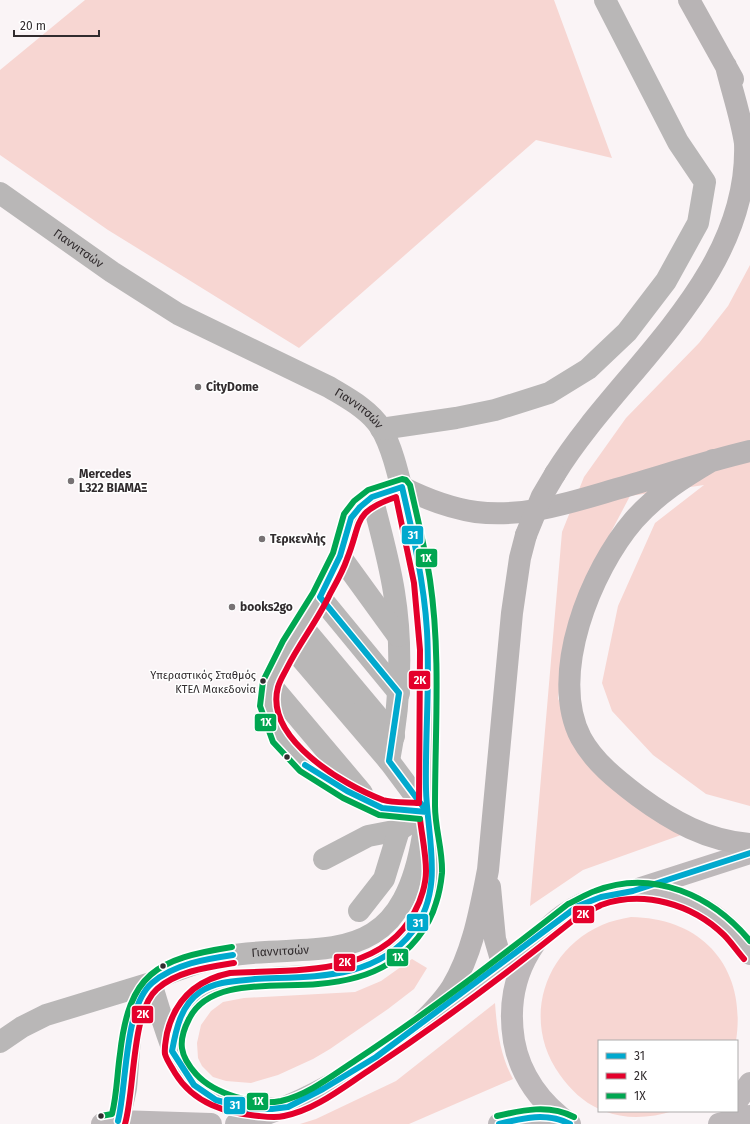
<svg xmlns="http://www.w3.org/2000/svg" width="750" height="1124" viewBox="0 0 750 1124" font-family="'Fira Sans',sans-serif">
  <style>
    .green { fill: #f7d6d2 }
    .lines { fill: none; stroke-linecap: round; stroke-linejoin: round }
    .minor { stroke: #b9b7b7; stroke-width: 22 }
    .major { stroke: #bdb8ba; stroke-width: 22 }
    .highway { stroke: #b8b4b5; stroke-width: 22 }
    .highway-bridge { stroke: #b8b4b5; stroke-width: 22 }
    .bus-1-casing { stroke: #fff; stroke-width: 9 }
    .bus-2-casing { stroke: #fff; stroke-width: 9 }
    .bus-3-casing { stroke: #fff; stroke-width: 9 }
    .bus-1 { stroke: #00a9ce; stroke-width: 6 }
    .bus-2 { stroke: #e4002b; stroke-width: 6 }
    .bus-3 { stroke: #00a651; stroke-width: 6 }
    .poi-dot { fill: #777274; stroke: #fff; stroke-width: 1.5 }
    .bus-dot { fill: #312c2e; stroke: #fff; stroke-width: 1.5 }
    .labels { text-anchor: middle; stroke-width: 3; stroke-linejoin: round; paint-order: stroke }
    .bus-label { font-size: 11px; fill: #312c2e; stroke: #fff; text-anchor: end }
    .street-label { font-size: 12px; fill: #312c2e; stroke: #fff }
    .poi-label { font-size: 12px; font-weight: bold; fill: #312c2e; stroke: #fff; text-anchor: start }
    .line-badge { stroke: #fff; stroke-width: 1.5 }
    .badge-label { font-size: 11px; text-anchor: middle; font-weight: bold; fill: #fff }
  </style>
  <rect width="100%" height="100%" fill="#faf4f6"/>
  <!-- green -->
  <path class="green" d="M85,0H554L612,158L536,140L299,348L108,230L0,155V70Z
    M750,265V806L706,794L653,755L612,711L602,683L618,606L655,523L704,485L630,496L581,589L564,649L558,698L576,749L681,835L583,870L530,906L562,532L584,477L626,418L699,343L728,306Z
    M631,917C704,918 747,969 736,1041H599V1109C583,1102 570,1089 560,1075C522,1023 542,951 602,925C611,921 621,919 631,917Z
    M412,959L427,968L414,989L388,1009L330,1049L313,1059L278,1075L251,1083L226,1081L213,1077L202,1066L198,1058L197,1043L201,1025L211,1011L223,1002L244,998L355,992L381,981Z
    M495,1003C497,1030 500,1055 513,1079L409,1124H300L316,1119L396,1081Z
    M604,1111H673C651,1118 626,1120 604,1111Z"/>
  <g class="lines">
    <!-- minor -->
    <g class="minor">
      <path id="s1" d="M0,193L112,272L178,314L329,387C347,398 369,409 381,428C393,449 399,478 405,502C417,550 425,599 428,648C431,702 426,755 427,809C427,835 437,860 432,886C429,906 420,924 407,938C376,973 332,975 289,977C269,978 250,980 230,981C189,990 179,1012 172,1051"/>
      <path d="M381,429L456,418L495,410L549,393L588,369L627,332L666,281L698,223L705,182L678,142L605,0"/>
      <path d="M402,487L372,497L360,507L351,518L340,556L320,597L290,645L270,684L268,705L280,738L305,765L347,791L382,808L427,812"/>
      <path d="M372,497C380,529 389,560 394,592C403,648 400,705 389,761"/>
      <path d="M340,556L398,636"/>
      <path d="M320,597L399,693"/>
      <path d="M302,626L394,736"/>
      <path d="M290,645L389,761L427,812"/>
      <path d="M270,684L362,793"/>
      <path d="M324,859L368,836L399,830L427,812"/>
      <path d="M359,911L384,879L399,830"/>
      <path d="M151,983C176,1062 182,1113 280,1108"/>
      <path d="M0,1042L22,1027L46,1015L151,983"/>
      <path id="s2" d="M118,1121C121,1110 124,1099 126,1088C130,1054 126,1013 151,984C159,975 177,970 189,966C296,927 397,997 423,835"/>
    </g>
    <!-- major -->
    <path class="major" d="M641,888L750,853
      M737,1101L750,1083
      M102,1124L118,1121L211,1124
      M236,1124C263,1116 290,1106 315,1093C389,1056 451,1000 518,952
      M499,1124L524,1118L562,1119
      M570,1124C541,1104 520,1075 514,1041C491,900 670,833 750,954
      M719,1124L750,1116"/>
    <!-- highway -->
    <path class="highway" d="M689,0L733,79
      M713,460C684,477 657,494 634,520C591,570 548,675 581,738C594,762 617,780 638,796C672,821 707,841 750,844
      M555,474C618,371 750,279 745,143C741,117 732,91 726,66
      M402,487C426,499 449,508 476,512C523,518 569,503 613,490C659,477 704,462 750,451
      M490,887L495,939L502,963
      M417,1027C430,1014 442,1003 452,987C473,952 480,910 488,870L512,613L520,558L526,535"/>
    <!-- highway-bridge -->
    <path class="highway-bridge" d="M526,535L542,496L555,474"/>
    <!-- bus-1 casing -->
    <g class="bus-1-casing">
      <path id="bus-1" d="M320,597L340,556L351,518L360,507L372,497L402,487C413,534 424,582 427,631C430,684 425,736 426,789C427,837 445,889 413,931C375,981 311,976 255,979C237,981 216,981 200,992C181,1005 176,1029 172,1051L194,1085L216,1100L249,1109H272L288,1107L323,1089L376,1057L578,906L601,897L633,891L750,853
        M320,597L399,693L389,761L427,812
        M305,765L347,791L382,808L427,812
        M118,1121C127,1085 124,1007 152,983C174,964 206,959 233,955
        M499,1124C523,1118 547,1112 570,1124"/>
    </g>
    <!-- bus-2 casing -->
    <g class="bus-2-casing">
      <path id="bus-2" d="M396,497L414,583L420,650L419,803C408,802 393,803 383,800C343,785 264,738 278,687C280,680 284,674 287,668C300,642 318,620 330,594C336,583 343,571 347,559C362,522 352,512 396,497Z
        M420,819C422,836 426,854 426,871C426,884 421,900 415,911C381,978 293,969 230,973C196,980 175,1000 167,1033C166,1040 164,1047 165,1054C167,1061 172,1067 175,1073C194,1104 226,1113 259,1116C268,1117 276,1118 284,1116C315,1110 342,1088 368,1071C439,1024 509,972 576,918C584,914 593,909 601,905C644,890 692,904 724,935C731,942 737,951 744,959
        M125,1124C135,1090 131,1012 157,989C177,971 209,967 234,963"/>
    </g>
    <!-- bus-3 casing -->
    <g class="bus-3-casing">
      <path id="bus-3" d="M420,819L379,815L343,798L300,771L273,742L260,706L263,681L283,641L313,593L333,553L344,514L354,501L368,490L402,479L406,480L410,485C417,516 425,548 430,580C441,655 435,731 435,806C435,829 443,851 442,873C441,883 439,894 436,903C429,928 410,951 388,964C367,977 342,982 318,984C278,988 209,977 189,1019C177,1042 180,1056 196,1074C214,1094 255,1106 281,1101C308,1095 333,1075 356,1060C429,1012 499,958 568,904C577,900 586,894 595,891C653,868 713,896 750,941
        M101,1116L112,1114C117,1094 117,1074 120,1054C129,973 156,959 232,947
        M497,1116C523,1110 549,1104 574,1117"/>
    </g>
    <!-- bus-1 -->
    <use href="#bus-1" class="bus-1"/>
    <!-- bus-2 -->
    <use href="#bus-2" class="bus-2"/>
    <!-- bus-3 -->
    <use href="#bus-3" class="bus-3"/>
  </g>
  <!-- markers -->
  <g class="poi-dot">
    <circle cx="198" cy="387" r="4"/>
    <circle cx="71" cy="481" r="4"/>
    <circle cx="262" cy="539" r="4"/>
    <circle cx="232" cy="607" r="4"/>
  </g>
  <g class="bus-dot">
    <circle cx="263" cy="681" r="3.5"/>
    <circle cx="287" cy="757" r="3.5"/>
    <circle cx="163" cy="966" r="3.5"/>
    <circle cx="101" cy="1116" r="3.5"/>
  </g>
  <g class="labels">
    <!-- bus labels -->
    <g class="bus-label">
      <text x="256" y="679">Υπεραστικός Σταθμός<tspan x="256" dy="14">ΚΤΕΛ Μακεδονία</tspan></text>
    </g>
    <!-- street labels -->
    <g class="street-label">
      <text dy="4" stroke="none"><textPath href="#s1" startOffset="96">Γιαννιτσών</textPath></text>
      <text dy="4" stroke="none"><textPath href="#s1" startOffset="420">Γιαννιτσών</textPath></text>
      <text dy="4" stroke="none"><textPath href="#s2" startOffset="278">Γιαννιτσών</textPath></text>
    </g>
    <!-- poi labels -->
    <g class="poi-label">
      <text x="206" y="391">CityDome</text>
      <text x="79" y="478">Mercedes<tspan x="79" dy="14">L322 ΒΙΑΜΑΞ</tspan></text>
      <text x="270" y="543">Τερκενλής</text>
      <text x="240" y="611">books2go</text>
    </g>
  </g>
  <g class="line-badge">
    <rect x="401" y="525" width="23" height="20" rx="4" fill="#00a9ce"/>
    <rect x="415" y="548" width="23" height="20" rx="4" fill="#00a651"/>
    <rect x="408" y="670" width="23" height="20" rx="4" fill="#e4002b"/>
    <rect x="254" y="713" width="23" height="19" rx="4" fill="#00a651"/>
    <rect x="572" y="905" width="23" height="19" rx="4" fill="#e4002b"/>
    <rect x="406" y="913" width="23" height="19" rx="4" fill="#00a9ce"/>
    <rect x="386" y="948" width="23" height="19" rx="4" fill="#00a651"/>
    <rect x="333" y="953" width="23" height="19" rx="4" fill="#e4002b"/>
    <rect x="131" y="1005" width="23" height="19" rx="4" fill="#e4002b"/>
    <rect x="246" y="1092" width="23" height="19" rx="4" fill="#00a651"/>
    <rect x="223" y="1096" width="23" height="19" rx="4" fill="#00a9ce"/>
  </g>
  <g class="badge-label">
    <text x="413" y="539">31</text>
    <text x="426" y="562">1Χ</text>
    <text x="420" y="684">2Κ</text>
    <text x="266" y="726">1Χ</text>
    <text x="583" y="918">2Κ</text>
    <text x="418" y="927">31</text>
    <text x="398" y="961">1Χ</text>
    <text x="345" y="966">2Κ</text>
    <text x="143" y="1018">2Κ</text>
    <text x="258" y="1105">1Χ</text>
    <text x="235" y="1109">31</text>
  </g>
  <!-- legend -->
  <rect x="598" y="1040" width="140" height="72" fill="#ffffff" stroke="#adabab"/>
  <rect x="606" y="1053" width="20" height="6" fill="#00a9ce" stroke="#adabab"/>
  <text x="634" y="1060" font-size="12" fill="#312c2e">31</text>
  <rect x="606" y="1073" width="20" height="6" fill="#e4002b" stroke="#adabab"/>
  <text x="634" y="1080" font-size="12" fill="#312c2e">2Κ</text>
  <rect x="606" y="1093" width="20" height="6" fill="#00a651" stroke="#adabab"/>
  <text x="634" y="1100" font-size="12" fill="#312c2e">1Χ</text>
  <!-- scale -->
  <path d="M14 30v6h85v-6" fill="none" stroke="#312c2e" stroke-width="2"/>
  <text x="20" y="30" font-size="12" fill="#312c2e" stroke="#ffffff" stroke-width="3" paint-order="stroke">20 m</text>
</svg>
